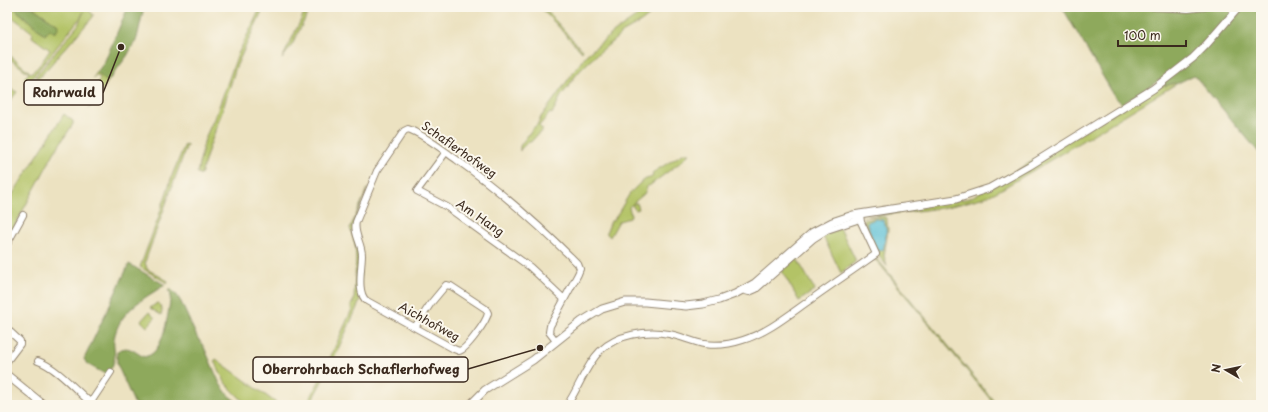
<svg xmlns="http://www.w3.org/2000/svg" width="1268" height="412" viewBox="0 0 1268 412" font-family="'Playpen Sans',sans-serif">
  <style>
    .green { fill: #b3c366; stroke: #777642; fill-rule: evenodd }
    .forest { fill: #8ea95b; stroke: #646a3c }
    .water { fill: #59bfd6; stroke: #4a747a }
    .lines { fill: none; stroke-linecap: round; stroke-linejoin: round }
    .minor-casing { stroke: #948670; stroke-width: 8 }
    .major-casing { stroke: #948670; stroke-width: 9 }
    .minor { stroke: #fff; stroke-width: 6 }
    .major { stroke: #fff; stroke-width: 7 }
    .labels { text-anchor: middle; stroke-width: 4; stroke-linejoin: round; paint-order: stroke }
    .street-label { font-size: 12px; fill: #3b2a1e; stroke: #fbf7ec }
    .leader { fill: none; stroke: #3b2a1e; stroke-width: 1.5 }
    .callout-dot { fill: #3b2a1e; stroke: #fbf7ec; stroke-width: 1.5 }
    .callout { fill: #fbf7ec; stroke: #3b2a1e; stroke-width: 1.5 }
    .callout-label { font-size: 13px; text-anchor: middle; font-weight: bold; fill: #3b2a1e }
  </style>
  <rect width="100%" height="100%" fill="#fbf7ec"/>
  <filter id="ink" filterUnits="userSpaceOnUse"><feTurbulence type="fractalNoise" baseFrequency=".025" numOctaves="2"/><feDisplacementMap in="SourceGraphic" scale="8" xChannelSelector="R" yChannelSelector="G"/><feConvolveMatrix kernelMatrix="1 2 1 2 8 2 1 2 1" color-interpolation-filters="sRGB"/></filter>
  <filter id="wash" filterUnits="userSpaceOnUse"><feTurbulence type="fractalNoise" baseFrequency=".012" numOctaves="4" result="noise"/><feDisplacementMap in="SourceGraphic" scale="16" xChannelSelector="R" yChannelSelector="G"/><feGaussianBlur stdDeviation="0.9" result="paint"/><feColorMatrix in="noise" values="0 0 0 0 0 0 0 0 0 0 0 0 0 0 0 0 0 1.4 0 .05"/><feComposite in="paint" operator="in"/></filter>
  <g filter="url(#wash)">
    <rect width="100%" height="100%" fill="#ece2c1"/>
    <!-- green -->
    <path class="green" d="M7,7H13L45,35L50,29L58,25L32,7H84L93,14V17L38,79L36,76L78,25L84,11L81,17L28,83L24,78L29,73L7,57V53L31,73L38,67L50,50L32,37L33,33L7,13Z
      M261,7H264L236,67L223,109L208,151L201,175L197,173L205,138L217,112L237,56Z
      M307,7H311L292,45L282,59Z
      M540,7H543L583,51L582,52Z
      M647,7H660L641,22L620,34V35C607,47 574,71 569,87H568L561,96L552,114L550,113L539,126L543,130L538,134L531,142L529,141L520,150V151V146L533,128L537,125L541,117L586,55L614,32L640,14Z
      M97,72L106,81L109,80L94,103L88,109L99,87L98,82L100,79L98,75L93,78Z
      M1168,81L1166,86L1174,83L1176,84L1049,161L1000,190L988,196L960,204L942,208L863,217L970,198Z
      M7,87L17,92L7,105Z
      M64,114L73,121V124L54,153L7,240V203Z
      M185,144L187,145L145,262L147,269L168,281L167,283L140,267L159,216L173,173Z
      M684,153H690L681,162L649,186L648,185L644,194L632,204L637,203L639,209L635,210L633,206L631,205L629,207L631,215L630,218L619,221L610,237L607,234V231L611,221L614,220L630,193L640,183L646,179L650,178L653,176L652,173Z
      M368,188L354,222L360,248V301L330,367L309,405H306L322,376L352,309L351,305L354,300L356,258L355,244L350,228Z
      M878,217H885L887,221L888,230L884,256L887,266C876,253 868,237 864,220ZM884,221L886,228L869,226L868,224Z
      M840,228L856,261L841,273L823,236Z
      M796,257L815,290L799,301L782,271Z
      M873,259H875L878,260L997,405H995L878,262Z
      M157,303C162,305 163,310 161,315L150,308Z
      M149,312L155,318L147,327L141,321Z
      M216,359L279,405H247L226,384L214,361Z"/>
    <!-- forest -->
    <path class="forest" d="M13,7H32L58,25V28L56,32H53L50,29L45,35Z
      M128,7H144L137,38L127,56L109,80L106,81L97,72L104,63Z
      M1062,7H1261V155L1194,75L1176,84L1174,83L1165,86L1161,79L1124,103H1121L1115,97Z
      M129,264L165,285C143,299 119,311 114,339C113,346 116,354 114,361C113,366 109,371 107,375L87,364L84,359Z
      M170,289L176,294L181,302L197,337L204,347L220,384L229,396L241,405H135L117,364V352C128,343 134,352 144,357C146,356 148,356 150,355C165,347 169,308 171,293L168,291Z"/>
    <!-- water -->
    <path class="water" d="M875,219L883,220C889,228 885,241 883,250L879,251L876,248L867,224L868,222Z"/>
  </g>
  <g filter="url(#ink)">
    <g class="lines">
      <!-- minor casing -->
      <g class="minor-casing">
        <path id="minor" d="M1153,7L1188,9L1205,7
          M446,152L417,191L447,207L530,267L564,299
          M7,244L23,215
          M742,290L749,292L756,289L813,239L827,230L857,220L860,214
          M415,327L431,303L446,285L451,286L486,309L488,313C487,321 466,350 459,351L454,349L367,301C356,294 362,267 362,255C362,244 353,233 356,222L377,171L404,131L408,129C423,134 443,150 457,160C501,191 540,226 578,264L580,269L578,274L550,326L549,332L556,341
          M7,361L20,344V341L7,329
          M38,361C56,367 77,391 91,403
          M91,405L93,399L111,372
          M567,405C579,388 585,366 600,351C617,334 647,330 669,334C681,336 692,342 704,344C717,346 731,344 743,340C769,332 791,313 813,298C834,283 855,269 876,254L861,222L860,214"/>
      </g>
      <!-- major casing -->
      <g class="major-casing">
        <path id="major" d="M7,375L44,405
          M470,405L485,390L533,360L582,321L602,309L625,302H645L686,306L703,304L719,300L735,294L755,283L813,232L832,222L853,215L956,199L990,188L1029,166L1153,89L1193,58L1206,45L1239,7"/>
      </g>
      <!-- minor -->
      <use href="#minor" class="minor"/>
      <!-- major -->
      <use href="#major" class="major"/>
    </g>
  </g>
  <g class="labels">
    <!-- street labels -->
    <g class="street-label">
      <text transform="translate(459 150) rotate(35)" y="4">Schaflerhofweg</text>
      <text transform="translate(480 218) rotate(35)" y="4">Am Hang</text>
      <text transform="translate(429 322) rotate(29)" y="4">Aichhofweg</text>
    </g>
  </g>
  <!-- callouts -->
  <path class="leader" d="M121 47L103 93M540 348L468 369"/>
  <g class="callout-dot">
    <circle cx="121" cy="47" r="4"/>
    <circle cx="540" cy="348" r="4"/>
  </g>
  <g class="callout">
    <rect x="24" y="80" width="79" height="25" rx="4"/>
    <rect x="253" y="357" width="215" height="25" rx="4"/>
  </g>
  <g class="callout-label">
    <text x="64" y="97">Rohrwald</text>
    <text x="361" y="374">Oberrohrbach Schaflerhofweg</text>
  </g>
  <!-- margin -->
  <rect width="1268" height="412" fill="none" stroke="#fbf7ec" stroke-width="24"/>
  <!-- north arrow -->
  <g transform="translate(1226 370) rotate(279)" stroke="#fbf7ec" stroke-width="3" paint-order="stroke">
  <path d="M0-3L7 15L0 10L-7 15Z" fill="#3b2a1e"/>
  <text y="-6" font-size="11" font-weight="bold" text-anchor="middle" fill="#3b2a1e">N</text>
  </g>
  <!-- scale -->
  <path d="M1118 40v6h68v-6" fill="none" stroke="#3b2a1e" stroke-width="2"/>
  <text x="1124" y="40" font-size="12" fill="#3b2a1e" stroke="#fbf7ec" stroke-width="3" paint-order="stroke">100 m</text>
</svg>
